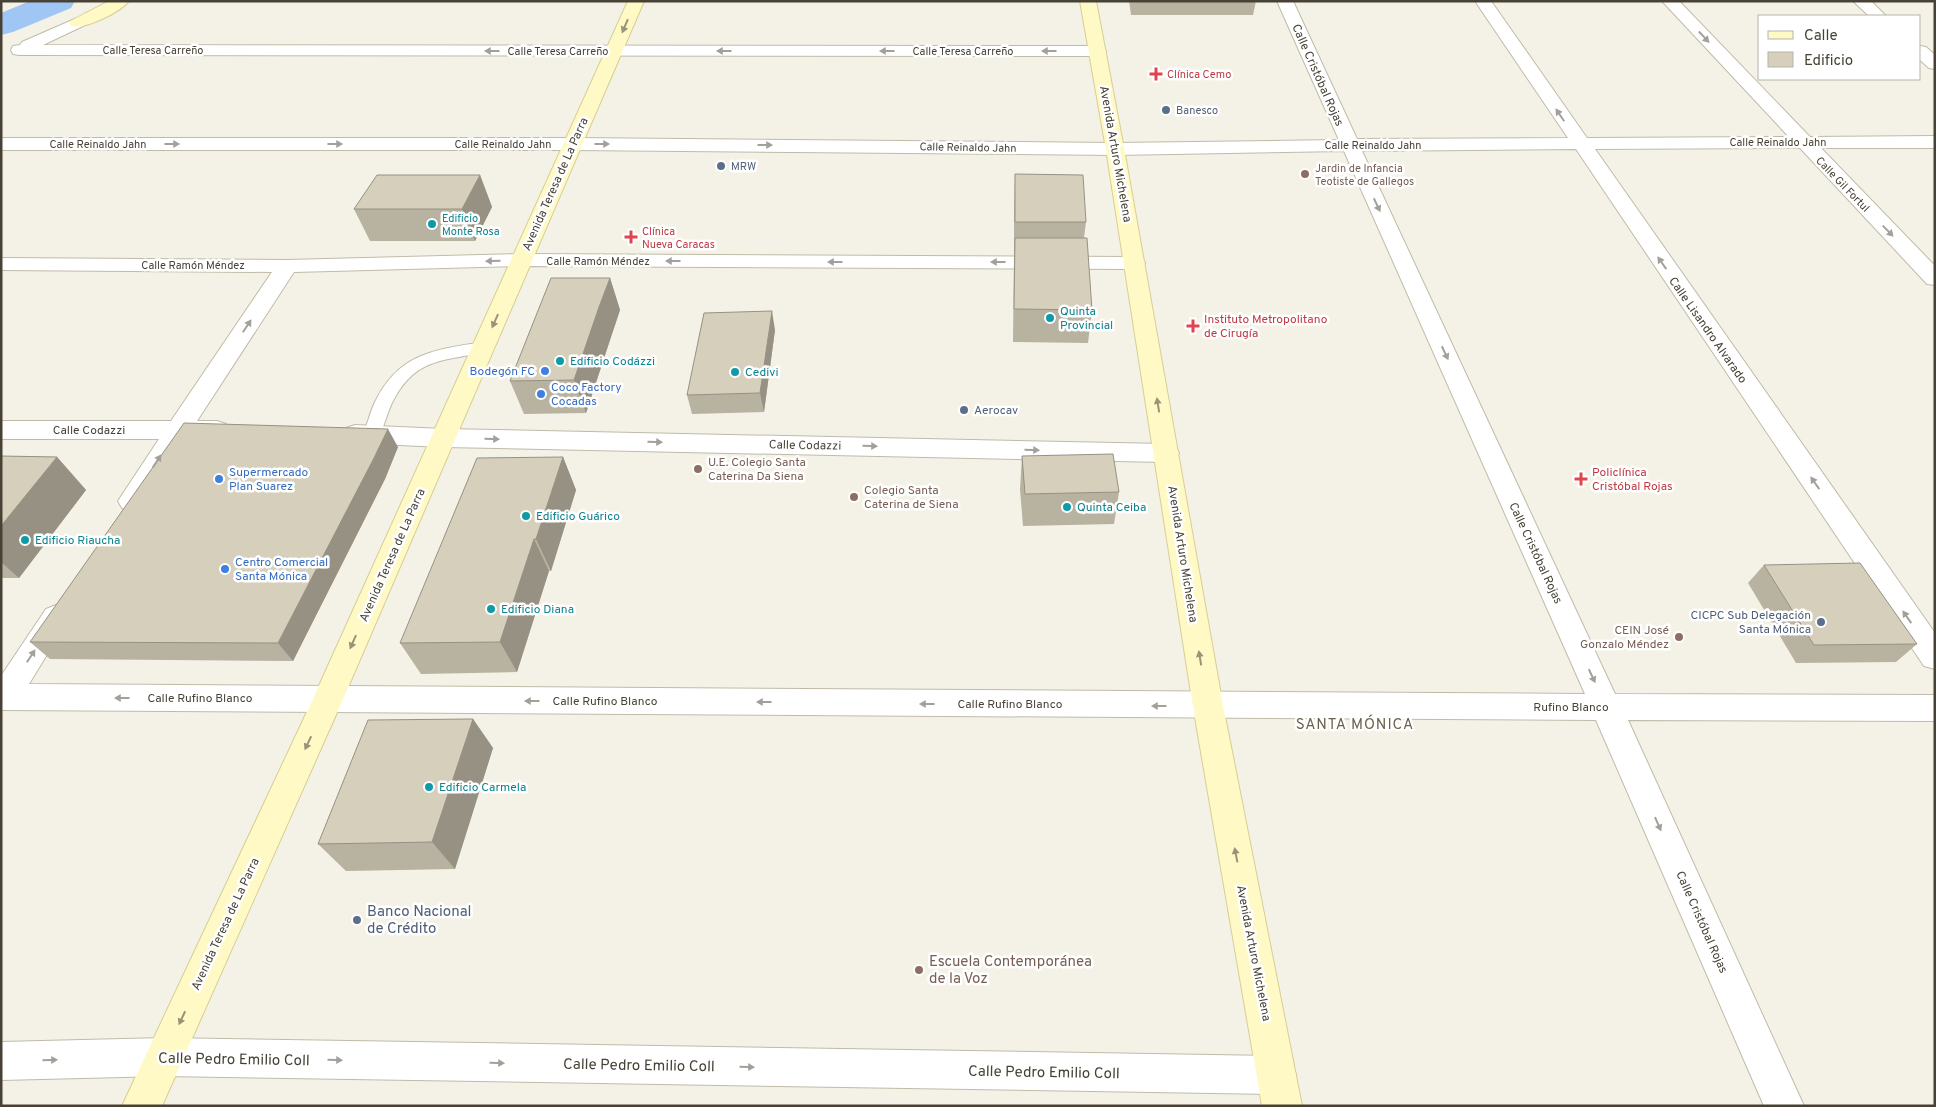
<svg xmlns="http://www.w3.org/2000/svg" width="1936" height="1107" viewBox="0 0 1936 1107" font-family="Overpass,sans-serif">
  <style>
    .lines { fill: none; stroke-linecap: round; stroke-linejoin: round }
    .river { fill: #9fc6f4; fill-rule: evenodd }
    .lane-casing { stroke: #c0bba8; stroke-width: 2 }
    .street-casing { stroke: #c0bba8; stroke-width: 2 }
    .secondary-casing { stroke: #d7ce93; stroke-width: 2 }
    .lane { fill: #fff; fill-rule: evenodd }
    .street { fill: #fff; fill-rule: evenodd }
    .secondary { fill: #fff9c5; fill-rule: evenodd }
    .wall { fill: #b8b2a1 }
    .shaded-wall { fill: #969183 }
    .building { fill: #d6cfbb; stroke: #969183 }
    .oneway { fill: #9a9476 }
    .oneway2 { fill: #a3a09a }
    .health-dot { fill: #e0444e; stroke: #fff; stroke-width: 2 }
    .service-dot { fill: #5c6f8a; stroke: #fff; stroke-width: 2 }
    .education-dot { fill: #8d6e63; stroke: #fff; stroke-width: 2 }
    .culture-dot { fill: #0f9aa8; stroke: #fff; stroke-width: 2 }
    .shop-dot { fill: #3f7fe0; stroke: #fff; stroke-width: 2 }
    .labels { text-anchor: middle; stroke-width: 5; stroke-linejoin: round; paint-order: stroke }
    .far-street-label { font-size: 11px; fill: #474235; stroke: #fff }
    .far-health-label { font-size: 11px; fill: #be3a42; stroke: #fff; text-anchor: start }
    .far-service-label { font-size: 11px; fill: #4e5e75; stroke: #fff; text-anchor: start }
    .far-education-label { font-size: 11px; fill: #785e54; stroke: #fff; text-anchor: start }
    .far-culture-label { font-size: 11px; fill: #0d838f; stroke: #fff; text-anchor: start }
    .street-label { font-size: 12px; fill: #474235; stroke: #fff }
    .culture-label { font-size: 12px; fill: #0d838f; stroke: #fff; text-anchor: start }
    .health-label { font-size: 12px; fill: #be3a42; stroke: #fff; text-anchor: start }
    .shop-label { font-size: 12px; fill: #366cbe; stroke: #fff; text-anchor: start }
    .service-label { font-size: 12px; fill: #4e5e75; stroke: #fff; text-anchor: start }
    .education-label { font-size: 12px; fill: #785e54; stroke: #fff; text-anchor: start }
    .quarter-label { font-size: 15px; letter-spacing: 1px; fill: #6a624b; stroke: #fff }
    .near-service-label { font-size: 15px; fill: #4e5e75; stroke: #fff; text-anchor: start }
    .near-education-label { font-size: 15px; fill: #785e54; stroke: #fff; text-anchor: start }
    .near-street-label { font-size: 15px; fill: #474235; stroke: #fff }
  </style>
  <rect width="100%" height="100%" fill="#f4f2e6"/>
  <g class="lines">
    <!-- river -->
    <path class="river" d="M30,1H75L71,8L13,32L1,35V13Z"/>
    <!-- lane casing -->
    <g class="lane-casing">
      <path id="lane" d="M483,342L489,343L491,347L489,351C448,361 417,356 394,399C387,411 385,426 378,438L372,440L366,438L363,434C368,423 370,412 375,402C399,353 434,350 483,342Z"/>
    </g>
    <!-- street casing -->
    <g class="street-casing">
      <path id="street" d="M1277,1H1293L1357,139L1568,138L1475,1H1491L1587,138L1789,137L1662,1H1679L1810,137L1935,136V148H1821L1935,266V285L1927,284L1800,148L1595,149L1935,633V669L1924,666L1576,149L1362,151L1615,694L1935,695V721L1628,720L1804,1106H1764L1596,720L1,710V676L46,609L56,605L66,609L70,617L29,684L1585,694L1344,151L1115,155L573,150H1V138H573L1115,143L1339,140Z
        M1853,1H1871L1886,16H1869Z
        M77,18L83,20L85,23L83,26L43,45L1098,46L1104,47L1106,51L1104,55L1098,56L19,55L13,54L11,50L13,46L20,45L22,42Z
        M1920,46L1926,47L1935,55V69L1929,68L1920,60Z
        M521,254L1134,257L1142,258L1145,263L1142,268L1134,269L521,266L294,272L197,421H217L226,424L229,430L226,436L217,439H185L140,508L131,511L122,508L118,501L159,439H1V421H171L272,272L1,270V258L287,260Z
        M355,425L444,429L1166,444L1175,447L1179,453L1175,459L1166,462L444,447L355,443L346,440L343,434L346,428Z
        M164,1038L1277,1056L1291,1061L1296,1075L1291,1089L1277,1094L164,1076L1,1080V1042Z"/>
    </g>
    <!-- secondary casing -->
    <g class="secondary-casing">
      <path id="secondary" d="M109,1H129C120,12 85,30 71,26L69,23C71,20 102,5 109,1Z
        M628,1H644L343,699L162,1106H122L313,699Z
        M1080,1H1096L1124,149L1223,706L1302,1106H1262L1193,706L1106,149Z"/>
    </g>
    <!-- lane -->
    <use href="#lane" class="lane"/>
    <!-- street -->
    <use href="#street" class="street"/>
    <!-- secondary -->
    <use href="#secondary" class="secondary"/>
  </g>
  <!-- wall -->
  <path class="wall" d="M1129,1H1256L1253,15H1131Z
    M1015,174L1086,222L1084,238L1092,310L1088,343L1013,342L1014,255V206Z
    M480,175L492,207L475,241H370L354,209Z
    M610,278L620,310L610,340L586,413L524,414L510,381Z
    M775,330L764,412L692,414L687,395Z
    M398,447L385,479L293,661L50,659L30,642Z
    M1,456L57,457L86,490L19,578H1Z
    M1022,456L1119,492L1114,524L1023,526L1020,489Z
    M563,457L576,490L551,571H549L517,672L421,674L400,643Z
    M1764,565L1917,644L1896,662L1796,663L1748,583Z
    M473,719L493,748L455,869L346,871L318,844Z"/>
  <!-- shaded-wall -->
  <path class="shaded-wall" d="M480,175L492,207L475,241L462,209Z
    M610,278L620,310L610,340L586,413L574,380L599,307Z
    M772,311L775,330L764,412L760,393Z
    M388,429L398,447L385,479L293,661L278,643Z
    M57,457L86,490L19,578L1,562V526Z
    M563,457L576,490L551,571L536,539Z
    M534,539L549,571L517,672L500,642Z
    M473,719L493,748L455,869L432,842Z"/>
  <!-- building -->
  <path class="building" d="M1015,174L1083,175L1086,222H1015Z
    M377,175H480L462,209H354Z
    M1015,238H1087L1092,310L1014,309Z
    M551,278H610L599,307L574,380L510,381Z
    M772,311L760,393L687,395L704,313Z
    M184,423L388,429L373,460L278,643L30,642Z
    M1113,454L1119,492L1025,494L1022,456Z
    M1,456L57,457L1,526Z
    M563,457L536,539H534L500,642L400,643L477,458Z
    M1860,563L1917,644L1814,645L1764,565Z
    M473,719L432,842L318,844L368,720Z"/>
  <!-- one-way arrows -->
  <defs><path id="oneway-solid" d="M-6-.8H1V-3.2L6.5 0L1 3.2V.8H-6Z" transform="scale(1.25)"/></defs>
  <g class="oneway">
    <use href="#oneway-solid" transform="translate(625 26) rotate(113)"/>
    <use href="#oneway-solid" transform="translate(495 321) rotate(114)"/>
    <use href="#oneway-solid" transform="translate(1158 405) rotate(-99)"/>
    <use href="#oneway-solid" transform="translate(353 642) rotate(114)"/>
    <use href="#oneway-solid" transform="translate(1200 658) rotate(-99)"/>
    <use href="#oneway-solid" transform="translate(308 743) rotate(115)"/>
    <use href="#oneway-solid" transform="translate(1236 855) rotate(-101)"/>
    <use href="#oneway-solid" transform="translate(182 1018) rotate(115)"/>
  </g>
  <g class="oneway2">
    <use href="#oneway-solid" transform="translate(1704 37) rotate(47)"/>
    <use href="#oneway-solid" transform="translate(492 51) rotate(-180)"/>
    <use href="#oneway-solid" transform="translate(724 51) rotate(180)"/>
    <use href="#oneway-solid" transform="translate(887 51) rotate(180)"/>
    <use href="#oneway-solid" transform="translate(1049 51) rotate(180)"/>
    <use href="#oneway-solid" transform="translate(1560 115) rotate(-124)"/>
    <use href="#oneway-solid" transform="translate(172 144)"/>
    <use href="#oneway-solid" transform="translate(335 144)"/>
    <use href="#oneway-solid" transform="translate(602 144)"/>
    <use href="#oneway-solid" transform="translate(765 145)"/>
    <use href="#oneway-solid" transform="translate(1377 205) rotate(65)"/>
    <use href="#oneway-solid" transform="translate(1888 231) rotate(46)"/>
    <use href="#oneway-solid" transform="translate(493 261) rotate(179)"/>
    <use href="#oneway-solid" transform="translate(673 261) rotate(-180)"/>
    <use href="#oneway-solid" transform="translate(835 262) rotate(-180)"/>
    <use href="#oneway-solid" transform="translate(998 262) rotate(-180)"/>
    <use href="#oneway-solid" transform="translate(1662 263) rotate(-125)"/>
    <use href="#oneway-solid" transform="translate(247 326) rotate(-56)"/>
    <use href="#oneway-solid" transform="translate(1445 353) rotate(65)"/>
    <use href="#oneway-solid" transform="translate(492 439) rotate(1)"/>
    <use href="#oneway-solid" transform="translate(655 442) rotate(1)"/>
    <use href="#oneway-solid" transform="translate(870 446) rotate(1)"/>
    <use href="#oneway-solid" transform="translate(1032 450) rotate(1)"/>
    <use href="#oneway-solid" transform="translate(157 461) rotate(-57)"/>
    <use href="#oneway-solid" transform="translate(1815 483) rotate(-125)"/>
    <use href="#oneway-solid" transform="translate(1907 617) rotate(-125)"/>
    <use href="#oneway-solid" transform="translate(31 656) rotate(-57)"/>
    <use href="#oneway-solid" transform="translate(1592 676) rotate(65)"/>
    <use href="#oneway-solid" transform="translate(122 698) rotate(-180)"/>
    <use href="#oneway-solid" transform="translate(532 701) rotate(-180)"/>
    <use href="#oneway-solid" transform="translate(764 702) rotate(-180)"/>
    <use href="#oneway-solid" transform="translate(927 704) rotate(-180)"/>
    <use href="#oneway-solid" transform="translate(1159 706) rotate(-180)"/>
    <use href="#oneway-solid" transform="translate(1658 824) rotate(66)"/>
    <use href="#oneway-solid" transform="translate(50 1060) rotate(-1)"/>
    <use href="#oneway-solid" transform="translate(335 1060) rotate(1)"/>
    <use href="#oneway-solid" transform="translate(497 1063) rotate(1)"/>
    <use href="#oneway-solid" transform="translate(747 1067) rotate(1)"/>
  </g>
  <!-- markers -->
  <g class="health-dot">
    <path d="M1153.5 66.5h5v5h5v5h-5v5h-5v-5h-5v-5h5z"/>
    <path d="M628.5 229.5h5v5h5v5h-5v5h-5v-5h-5v-5h5z"/>
    <path d="M1190.5 318.5h5v5h5v5h-5v5h-5v-5h-5v-5h5z"/>
    <path d="M1578.5 471.5h5v5h5v5h-5v5h-5v-5h-5v-5h5z"/>
  </g>
  <g class="service-dot">
    <circle cx="1166" cy="110" r="5"/>
    <circle cx="721" cy="166" r="5"/>
    <circle cx="964" cy="410" r="5"/>
    <circle cx="1821" cy="622" r="5"/>
    <circle cx="357" cy="920" r="5"/>
  </g>
  <g class="education-dot">
    <circle cx="1305" cy="174" r="5"/>
    <circle cx="698" cy="469" r="5"/>
    <circle cx="854" cy="497" r="5"/>
    <circle cx="1679" cy="637" r="5"/>
    <circle cx="919" cy="970" r="5"/>
  </g>
  <g class="culture-dot">
    <circle cx="432" cy="224" r="5"/>
    <circle cx="1050" cy="318" r="5"/>
    <circle cx="560" cy="361" r="5"/>
    <circle cx="735" cy="372" r="5"/>
    <circle cx="1067" cy="507" r="5"/>
    <circle cx="526" cy="516" r="5"/>
    <circle cx="25" cy="540" r="5"/>
    <circle cx="491" cy="609" r="5"/>
    <circle cx="429" cy="787" r="5"/>
  </g>
  <g class="shop-dot">
    <circle cx="545" cy="371" r="5"/>
    <circle cx="541" cy="394" r="5"/>
    <circle cx="219" cy="479" r="5"/>
    <circle cx="225" cy="569" r="5"/>
  </g>
  <g class="labels">
    <!-- far-street labels -->
    <g class="far-street-label">
      <text x="153" y="54">Calle Teresa Carreño</text>
      <text x="558" y="55">Calle Teresa Carreño</text>
      <text x="963" y="55">Calle Teresa Carreño</text>
      <text x="1778" y="146">Calle Reinaldo Jahn</text>
      <text x="98" y="148">Calle Reinaldo Jahn</text>
      <text x="503" y="148">Calle Reinaldo Jahn</text>
      <text x="1373" y="149">Calle Reinaldo Jahn</text>
      <text transform="translate(968 147) rotate(1)" y="4">Calle Reinaldo Jahn</text>
      <text transform="translate(1843 184) rotate(46)" y="4">Calle Gil Fortul</text>
      <text x="598" y="265">Calle Ramón Méndez</text>
      <text x="193" y="269">Calle Ramón Méndez</text>
    </g>
    <!-- far-health labels -->
    <g class="far-health-label">
      <text x="1167" y="78">Clínica Cemo</text>
      <text x="642" y="235">Clínica<tspan x="642" dy="13">Nueva Caracas</tspan></text>
    </g>
    <!-- far-service labels -->
    <g class="far-service-label">
      <text x="1176" y="114">Banesco</text>
      <text x="731" y="170">MRW</text>
    </g>
    <!-- far-education labels -->
    <g class="far-education-label">
      <text x="1315" y="172">Jardin de Infancia<tspan x="1315" dy="13">Teotiste de Gallegos</tspan></text>
    </g>
    <!-- far-culture labels -->
    <g class="far-culture-label">
      <text x="442" y="222">Edificio<tspan x="442" dy="13">Monte Rosa</tspan></text>
    </g>
    <!-- street labels -->
    <g class="street-label">
      <text transform="translate(1318 75) rotate(66)" y="4">Calle Cristóbal Rojas</text>
      <text transform="translate(1116 154) rotate(80)" y="4">Avenida Arturo Michelena</text>
      <text transform="translate(555 184) rotate(-66)" y="4">Avenida Teresa de La Parra</text>
      <text transform="translate(1708 330) rotate(55)" y="4">Calle Lisandro Alvarado</text>
      <text x="89" y="434">Calle Codazzi</text>
      <text transform="translate(805 445) rotate(1)" y="4">Calle Codazzi</text>
      <text transform="translate(1536 553) rotate(65)" y="4">Calle Cristóbal Rojas</text>
      <text transform="translate(1183 554) rotate(81)" y="4">Avenida Arturo Michelena</text>
      <text transform="translate(392 555) rotate(-66)" y="4">Avenida Teresa de La Parra</text>
      <text x="200" y="702">Calle Rufino Blanco</text>
      <text x="605" y="705">Calle Rufino Blanco</text>
      <text x="1010" y="708">Calle Rufino Blanco</text>
      <text x="1571" y="711">Rufino Blanco</text>
      <text transform="translate(1702 922) rotate(66)" y="4">Calle Cristóbal Rojas</text>
      <text transform="translate(225 924) rotate(-65)" y="4">Avenida Teresa de La Parra</text>
      <text transform="translate(1254 953) rotate(79)" y="4">Avenida Arturo Michelena</text>
    </g>
    <!-- culture labels -->
    <g class="culture-label">
      <text x="1060" y="315">Quinta<tspan x="1060" dy="14">Provincial</tspan></text>
      <text x="570" y="365">Edificio Codázzi</text>
      <text x="745" y="376">Cedivi</text>
      <text x="1077" y="511">Quinta Ceiba</text>
      <text x="536" y="520">Edificio Guárico</text>
      <text x="35" y="544">Edificio Riaucha</text>
      <text x="501" y="613">Edificio Diana</text>
      <text x="439" y="791">Edificio Carmela</text>
    </g>
    <!-- health labels -->
    <g class="health-label">
      <text x="1204" y="323">Instituto Metropolitano<tspan x="1204" dy="14">de Cirugía</tspan></text>
      <text x="1592" y="476">Policlínica<tspan x="1592" dy="14">Cristóbal Rojas</tspan></text>
    </g>
    <!-- shop labels -->
    <g class="shop-label">
      <text x="535" y="375" text-anchor="end">Bodegón FC</text>
      <text x="551" y="391">Coco Factory<tspan x="551" dy="14">Cocadas</tspan></text>
      <text x="229" y="476">Supermercado<tspan x="229" dy="14">Plan Suarez</tspan></text>
      <text x="235" y="566">Centro Comercial<tspan x="235" dy="14">Santa Mónica</tspan></text>
    </g>
    <!-- service labels -->
    <g class="service-label">
      <text x="974" y="414">Aerocav</text>
      <text x="1811" y="619" text-anchor="end">CICPC Sub Delegación<tspan x="1811" dy="14">Santa Mónica</tspan></text>
    </g>
    <!-- education labels -->
    <g class="education-label">
      <text x="708" y="466">U.E. Colegio Santa<tspan x="708" dy="14">Caterina Da Siena</tspan></text>
      <text x="864" y="494">Colegio Santa<tspan x="864" dy="14">Caterina de Siena</tspan></text>
      <text x="1669" y="634" text-anchor="end">CEIN José<tspan x="1669" dy="14">Gonzalo Méndez</tspan></text>
    </g>
    <!-- quarter labels -->
    <g class="quarter-label">
      <text x="1355" y="729">SANTA MÓNICA</text>
    </g>
    <!-- near-service labels -->
    <g class="near-service-label">
      <text x="367" y="916">Banco Nacional<tspan x="367" dy="17">de Crédito</tspan></text>
    </g>
    <!-- near-education labels -->
    <g class="near-education-label">
      <text x="929" y="966">Escuela Contemporánea<tspan x="929" dy="17">de la Voz</tspan></text>
    </g>
    <!-- near-street labels -->
    <g class="near-street-label">
      <text transform="translate(234 1059) rotate(1)" y="5">Calle Pedro Emilio Coll</text>
      <text transform="translate(639 1065) rotate(1)" y="5">Calle Pedro Emilio Coll</text>
      <text transform="translate(1044 1072) rotate(1)" y="5">Calle Pedro Emilio Coll</text>
    </g>
  </g>
  <!-- border -->
  <rect width="1936" height="1107" fill="none" stroke="#474235" stroke-width="5"/>
  <!-- legend -->
  <rect x="1758" y="15" width="162" height="65" fill="#ffffff" stroke="#b5b3ae"/>
  <rect x="1768" y="31" width="25" height="8" fill="#fff9c5" stroke="#b5b3ae"/>
  <text x="1804" y="40" font-size="15" fill="#474235">Calle</text>
  <rect x="1768" y="52" width="25" height="15" fill="#d6cfbb" stroke="#b5b3ae"/>
  <text x="1804" y="65" font-size="15" fill="#474235">Edificio</text>
</svg>
